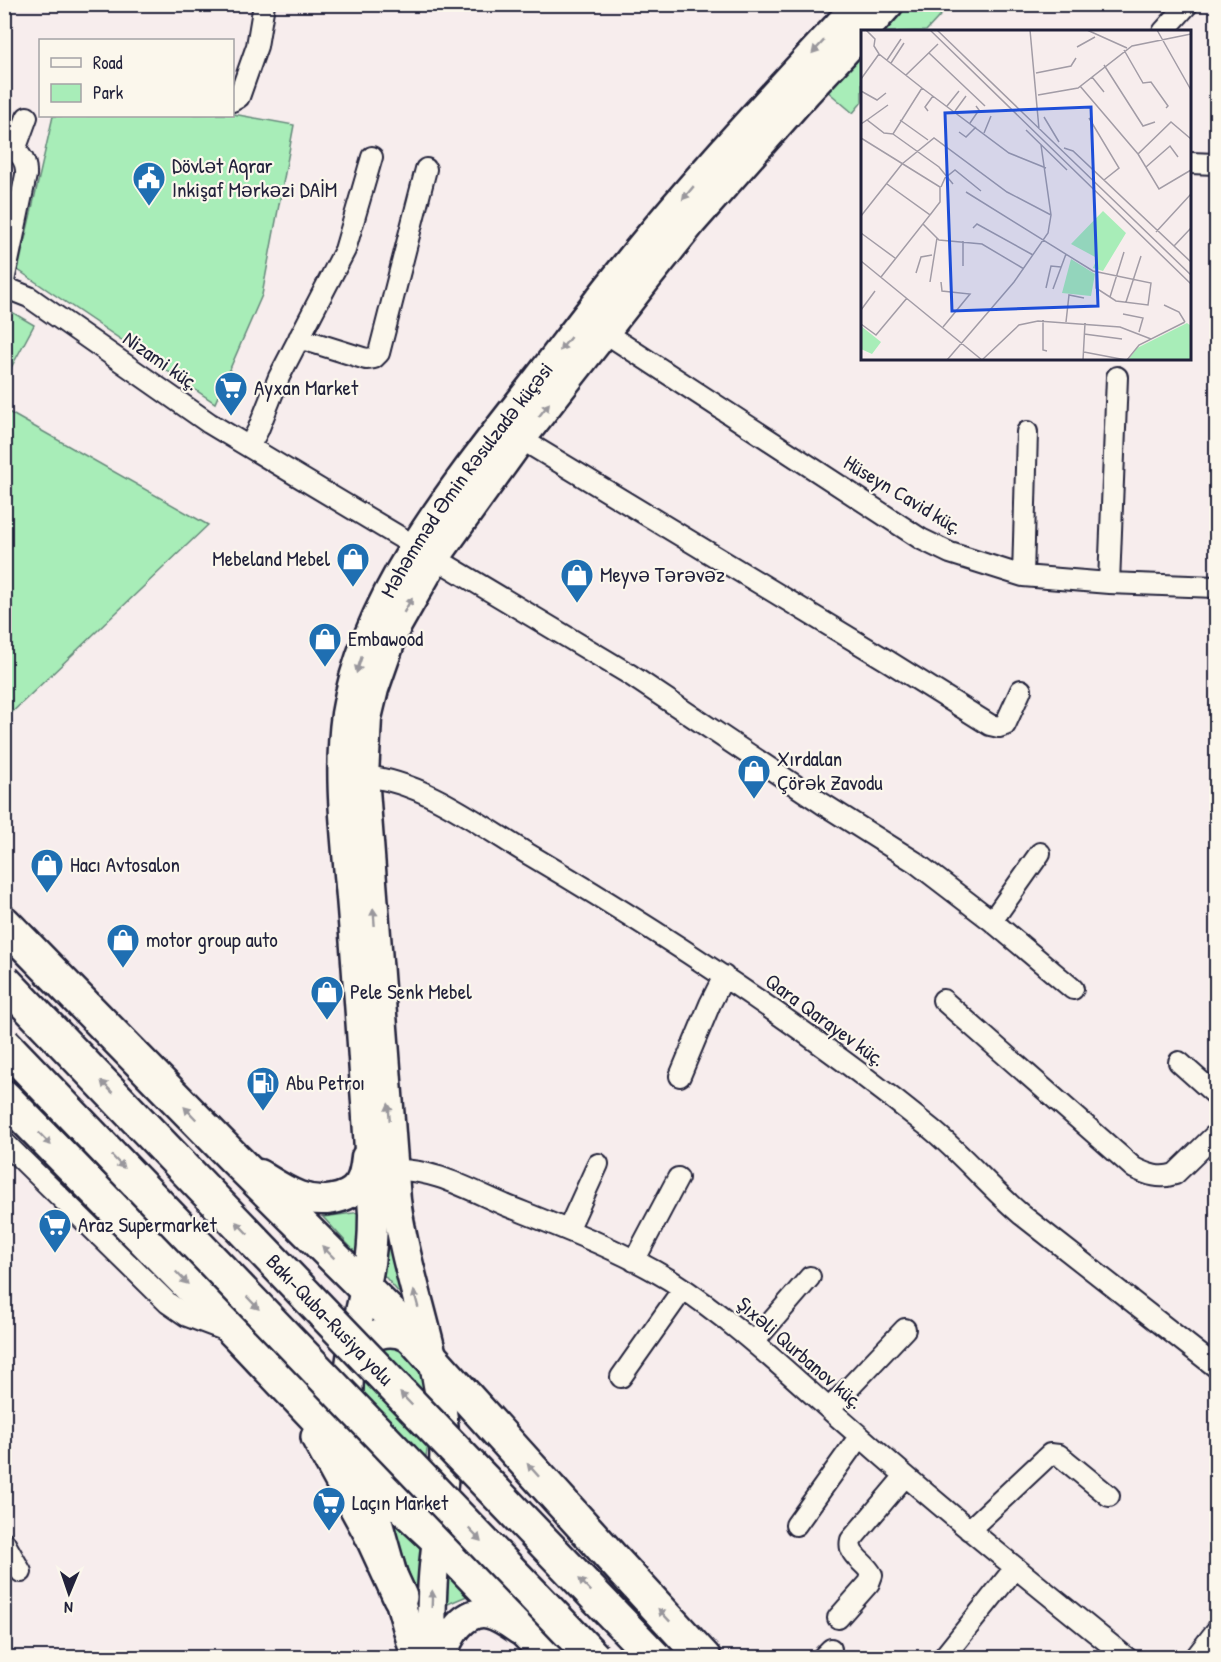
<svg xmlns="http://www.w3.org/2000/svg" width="1221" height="1662" viewBox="0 0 1221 1662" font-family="'Patrick Hand',sans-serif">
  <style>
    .green { fill: #a8edb8; stroke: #65887a; stroke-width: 1.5 }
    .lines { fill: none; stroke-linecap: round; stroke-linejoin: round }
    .minor-casing { stroke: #22223b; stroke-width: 24 }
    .secondary-casing { stroke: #22223b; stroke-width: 33 }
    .trunk-casing { stroke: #22223b; stroke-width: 38 }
    .minor { stroke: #fbf7ec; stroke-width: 20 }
    .secondary { stroke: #fbf7ec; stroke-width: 28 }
    .trunk { stroke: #fbf7ec; stroke-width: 33 }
    .trunk-bridge-casing { stroke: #22223b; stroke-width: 38; stroke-linecap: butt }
    .trunk-bridge { stroke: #fbf7ec; stroke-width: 33 }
    .oneway { fill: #99979c }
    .labels { text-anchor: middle; stroke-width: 4.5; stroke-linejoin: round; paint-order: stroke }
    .poi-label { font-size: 21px; fill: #22223b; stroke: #fbf7ec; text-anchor: start }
    .street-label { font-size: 21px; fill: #22223b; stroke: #fbf7ec }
    .inset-road { fill: none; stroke: #a29ca6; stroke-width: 1.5 }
    .view { fill: #1d4ed8; fill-opacity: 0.15; stroke: #1d4ed8; stroke-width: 3 }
    .inset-edge { fill: none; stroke: #22223b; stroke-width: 3 }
  </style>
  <rect width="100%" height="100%" fill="#f7eded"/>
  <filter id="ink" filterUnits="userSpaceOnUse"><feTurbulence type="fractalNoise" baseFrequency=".0167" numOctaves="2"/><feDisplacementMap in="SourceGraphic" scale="12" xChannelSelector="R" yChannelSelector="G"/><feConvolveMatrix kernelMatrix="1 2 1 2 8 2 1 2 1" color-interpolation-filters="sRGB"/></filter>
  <g filter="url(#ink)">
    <!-- green -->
    <path class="green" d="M908,5H950L926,31L882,32Z
      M862,52V102L853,113L826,90Z
      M233,114L294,125L262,295L215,403L18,270L53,116Z
      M5,308L34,325L5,379Z
      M5,410L208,525L5,719Z
      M361,1212L356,1253L323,1217Z
      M386,1233L401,1295L381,1272Z
      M399,1345C404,1351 411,1356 415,1363C431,1389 432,1436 424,1464L404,1479C369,1474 365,1432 363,1403C362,1391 361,1378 366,1366C368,1359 375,1353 380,1347Z
      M391,1520L420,1548L419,1603V1602Z
      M446,1568L474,1593L443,1606Z"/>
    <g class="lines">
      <!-- minor casing -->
      <g class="minor-casing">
        <path id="minor" d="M1163,32L1188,4
          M232,101L239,97L257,46L264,4
          M4,143C18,152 27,158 26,175L4,281
          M15,150L27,117
          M1190,163L1216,164
          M4,287L29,297L209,423L629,674L823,804L915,862L992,921L1073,989
          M604,332L921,539L950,553L1023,576L1109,583L1216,587
          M299,338L366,359L374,358L379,353L426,169
          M521,439L888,661L990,725L999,727L1005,725L1021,690
          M249,447L258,430L279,377L345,250L372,157
          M1023,576L1027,432
          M1109,583L1117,377
          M364,776C425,782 478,824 530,855C669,937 804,1026 930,1128C963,1155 990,1188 1022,1215L1216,1367
          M992,921L1040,853
          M943,1000L1134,1168C1148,1175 1160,1179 1175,1174L1216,1134
          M1179,1062L1216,1095
          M680,1076L710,1004L724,976
          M4,1142L168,1303L187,1316L227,1331
          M394,1170C432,1168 470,1190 505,1205C560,1227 619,1249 670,1280C741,1325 799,1384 862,1438C948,1514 1038,1586 1127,1658
          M568,1230L598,1164
          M634,1261L678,1178
          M754,1342L810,1277
          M621,1377L683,1289
          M830,1408L905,1329
          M796,1525L859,1437
          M969,1530L1050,1454L1059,1455L1109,1496
          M4,1542L21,1572
          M838,1618L869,1583L872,1575C866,1562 847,1556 851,1540L905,1476
          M822,1658L831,1649
          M943,1658L1015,1568
          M1195,1658L1216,1631"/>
      </g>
      <!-- secondary casing -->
      <g class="secondary-casing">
        <g id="secondary">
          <path d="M864,32L889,4"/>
          <path d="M259,1174C272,1182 285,1191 299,1196C318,1203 347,1202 359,1184C364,1176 365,1166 366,1157"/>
          <path d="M352,1366C362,1332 393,1322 420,1345"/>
          <path id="s1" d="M350,1418C343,1370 359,1321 368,1275C372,1255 373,1234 373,1214C367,1112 360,1010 352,909C347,845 337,778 346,714C365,592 463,475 537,380C567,341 596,302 627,264C699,174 779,89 858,4"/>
          <path d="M361,1463L416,1658"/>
          <path d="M431,1658C431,1627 431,1596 434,1566C439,1517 448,1469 443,1420C436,1346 406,1275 396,1200L364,776L367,718L374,689L395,629L436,557L521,439L648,277L692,222L806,93L862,33"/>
          <path d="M442,1658C447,1637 465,1607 490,1614C501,1617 510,1624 519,1630"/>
        </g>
      </g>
      <!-- trunk casing -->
      <g class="trunk-casing">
        <path id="trunk" d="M4,923L234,1158L396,1319L611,1557L704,1658
          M4,1097L238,1335L390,1495L437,1539L551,1658
          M318,1437L370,1532L400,1597"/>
      </g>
      <!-- minor -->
      <use href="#minor" class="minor"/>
      <!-- secondary -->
      <use href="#secondary" class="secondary"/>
      <!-- trunk -->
      <use href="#trunk" class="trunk"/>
      <!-- trunk-bridge casing -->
      <g class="trunk-bridge-casing">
        <g id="trunk-bridge">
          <path id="s2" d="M4,981L655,1658"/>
          <path d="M4,1044L594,1658"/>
        </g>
      </g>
      <!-- trunk-bridge -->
      <use href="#trunk-bridge" class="trunk-bridge"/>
    </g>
    <!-- one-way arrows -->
    <defs><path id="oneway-solid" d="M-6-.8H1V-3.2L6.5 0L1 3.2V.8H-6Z" transform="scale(1.5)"/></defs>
    <g class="oneway">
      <use href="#oneway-solid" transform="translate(818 47) rotate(133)"/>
      <use href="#oneway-solid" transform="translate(688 193) rotate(130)"/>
      <use href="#oneway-solid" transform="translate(565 344) rotate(128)"/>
      <use href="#oneway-solid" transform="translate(544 410) rotate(-52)"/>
      <use href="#oneway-solid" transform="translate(408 605) rotate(-61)"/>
      <use href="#oneway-solid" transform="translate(359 665) rotate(108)"/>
      <use href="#oneway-solid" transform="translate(374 917) rotate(-94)"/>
      <use href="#oneway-solid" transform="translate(107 1087) rotate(-134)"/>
      <use href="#oneway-solid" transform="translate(389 1112) rotate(-95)"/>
      <use href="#oneway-solid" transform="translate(190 1113) rotate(-134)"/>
      <use href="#oneway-solid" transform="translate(45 1139) rotate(46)"/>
      <use href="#oneway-solid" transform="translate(118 1162) rotate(46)"/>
      <use href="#oneway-solid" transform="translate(242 1228) rotate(-134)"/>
      <use href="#oneway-solid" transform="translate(328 1252) rotate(-135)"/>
      <use href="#oneway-solid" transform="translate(182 1278) rotate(46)"/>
      <use href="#oneway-solid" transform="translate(416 1299) rotate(-105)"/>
      <use href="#oneway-solid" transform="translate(253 1303) rotate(46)"/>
      <use href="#oneway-solid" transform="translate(406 1399) rotate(-134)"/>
      <use href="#oneway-solid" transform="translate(533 1470) rotate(-132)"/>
      <use href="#oneway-solid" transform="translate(475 1535) rotate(46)"/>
      <use href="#oneway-solid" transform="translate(585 1585) rotate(-134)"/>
      <use href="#oneway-solid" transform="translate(432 1599) rotate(-88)"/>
      <use href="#oneway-solid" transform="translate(664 1615) rotate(-133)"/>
    </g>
  </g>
  <!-- icons -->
  <defs>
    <g id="civic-pin" transform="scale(1.725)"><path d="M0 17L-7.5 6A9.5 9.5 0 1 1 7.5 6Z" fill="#1f6fb2" stroke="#fbf7ec"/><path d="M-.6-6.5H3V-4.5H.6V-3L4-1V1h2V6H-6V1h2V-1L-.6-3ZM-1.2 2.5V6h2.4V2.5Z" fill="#fff"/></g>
    <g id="supermarket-pin" transform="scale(1.725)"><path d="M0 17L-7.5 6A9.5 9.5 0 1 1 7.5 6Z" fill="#1f6fb2" stroke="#fbf7ec"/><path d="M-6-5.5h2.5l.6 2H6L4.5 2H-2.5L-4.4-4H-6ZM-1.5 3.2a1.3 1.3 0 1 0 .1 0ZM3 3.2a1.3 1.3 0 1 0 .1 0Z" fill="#fff"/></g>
    <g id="shop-pin" transform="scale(1.725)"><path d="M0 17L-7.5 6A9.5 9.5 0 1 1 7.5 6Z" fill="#1f6fb2" stroke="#fbf7ec"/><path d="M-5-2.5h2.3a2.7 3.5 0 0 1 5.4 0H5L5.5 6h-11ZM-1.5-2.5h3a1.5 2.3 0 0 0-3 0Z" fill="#fff"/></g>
    <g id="fuel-pin" transform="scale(1.725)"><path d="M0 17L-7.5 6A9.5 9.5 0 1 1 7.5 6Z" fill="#1f6fb2" stroke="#fbf7ec"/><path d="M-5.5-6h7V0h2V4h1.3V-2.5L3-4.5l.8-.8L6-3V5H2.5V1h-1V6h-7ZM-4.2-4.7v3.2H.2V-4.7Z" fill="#fff"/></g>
  </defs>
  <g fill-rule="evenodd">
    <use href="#civic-pin" x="149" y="178"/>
    <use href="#supermarket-pin" x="231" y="388"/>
    <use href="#shop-pin" x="353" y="559"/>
    <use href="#shop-pin" x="577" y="575"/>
    <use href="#shop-pin" x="325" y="639"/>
    <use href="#shop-pin" x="754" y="771"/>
    <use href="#shop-pin" x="47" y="865"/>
    <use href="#shop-pin" x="123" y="940"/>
    <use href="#shop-pin" x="327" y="992"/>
    <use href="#fuel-pin" x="263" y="1083"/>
    <use href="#supermarket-pin" x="55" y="1225"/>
    <use href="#supermarket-pin" x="329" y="1503"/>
  </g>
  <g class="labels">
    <!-- poi labels -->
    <g class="poi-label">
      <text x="172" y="173">Dövlət Aqrar<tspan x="172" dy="24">Inkişaf Mərkəzi DAİM</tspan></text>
      <text x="254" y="395">Ayxan Market</text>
      <text x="330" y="566" text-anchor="end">Mebeland Mebel</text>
      <text x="600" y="582">Meyvə Tərəvəz</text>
      <text x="348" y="646">Embawood</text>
      <text x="777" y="766">Xırdalan<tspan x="777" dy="24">Çörək Zavodu</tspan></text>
      <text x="70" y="872">Hacı Avtosalon</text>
      <text x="146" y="947">motor group auto</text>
      <text x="350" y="999">Pele Senk Mebel</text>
      <text x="286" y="1090">Abu Petroı</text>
      <text x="78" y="1232">Araz Supermarket</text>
      <text x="352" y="1510">Laçın Market</text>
    </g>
    <!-- street labels -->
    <g class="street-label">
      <text transform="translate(161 361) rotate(35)" y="7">Nizami küç.</text>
      <text dy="7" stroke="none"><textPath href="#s1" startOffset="974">Məhəmməd Əmin Rəsulzadə küçəsi</textPath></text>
      <text transform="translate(903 495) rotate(31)" y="7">Hüseyn Cavid küç.</text>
      <text transform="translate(825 1020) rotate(36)" y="7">Qara Qarayev küç.</text>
      <text dy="7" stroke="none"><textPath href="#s2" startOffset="470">Bakı-Quba-Rusiya yolu</textPath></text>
      <text transform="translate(800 1353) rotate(41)" y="7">Şıxəli Qurbanov küç.</text>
    </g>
  </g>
  <!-- overview -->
  <g transform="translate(861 30)">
    <rect width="330" height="330" fill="#f7eded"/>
    <path d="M242,181L265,203L242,241L232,238L236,228L210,214ZM210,229L234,244L230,266L201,263ZM326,293L330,296V330H267L276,318ZM0,296L20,312L11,324L0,319Z" fill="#a8edb8"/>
    <path class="inset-road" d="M5,0L14,9L13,16L18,24L61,58L148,123L185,138M69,0L330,254M76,0L330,245M169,0L178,99M226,0L266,18M296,0L330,60M216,17L234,7M263,20L282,53L290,52L307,76L305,78M68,23L124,76M26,30L40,9M30,33L43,13M243,35L282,96L294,92M175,43L210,36L215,28M45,45L77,14M231,47L243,62M0,49L18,24M219,56L277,124L298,159L330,140M0,61L16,70L25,63M177,65L217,58L271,16L330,4M86,76L98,61M67,81L64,77L72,66M94,81L105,66M183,87L198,112M228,88L258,138L243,150M6,90L27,75M39,90L67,110M109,93L118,80L115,76M0,94L6,90L23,103L32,104L61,58M165,100L206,140M98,102L105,107L115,97M123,103L130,86M32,104L78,137L92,154M0,108L79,157V172L69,185M203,118L212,121L330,232M277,124L310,92L330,109M41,134L73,108L146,162L190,185M285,137L309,116L317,127M80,157L84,148L94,140L120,161M105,162L232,241L290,253L287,275L255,271L235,258V242M0,186L41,134M62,194L78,210L121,214L163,239M112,198L116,194L172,225M295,202L330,164M0,203L34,228M313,216L330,198M0,231L121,330M102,236V211M55,243L60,227L71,225M20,247L69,185L26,154M69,252L76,208M80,252L81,261L109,264L82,297M185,258L190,236L200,237M192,259L205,224M249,267L263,222M265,272L280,226M303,275L318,282L324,292M0,280L14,261M262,284L282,288L278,302M182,290V320L186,321M205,292L208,265L223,268M0,294L15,305L46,268M223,304L261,309M223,322L265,330M86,330L153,252L187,203L190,185L180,115M121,330L158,295L177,291L259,297L290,309M222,330L224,293M266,330L278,315L324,292"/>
    <path class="view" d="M230,77L237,276L91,281L84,83Z"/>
    <rect width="330" height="330" class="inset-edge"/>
  </g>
  <!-- margin -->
  <rect width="1221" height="1662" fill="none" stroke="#fbf7ec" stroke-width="24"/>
  <rect x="12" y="12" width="1197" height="1638" fill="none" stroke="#22223b" stroke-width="2" filter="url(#ink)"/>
  <!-- legend -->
  <rect x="39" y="39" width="195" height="78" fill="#fbf7ec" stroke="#a4a2a5" stroke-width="1.5"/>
  <rect x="51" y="58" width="30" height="9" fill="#fbf7ec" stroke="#a4a2a5" stroke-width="1.5"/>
  <text x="93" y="69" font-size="18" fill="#22223b">Road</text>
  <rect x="51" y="84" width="30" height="18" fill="#a8edb8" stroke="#a4a2a5" stroke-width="1.5"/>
  <text x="93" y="99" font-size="18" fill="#22223b">Park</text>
  <!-- north arrow -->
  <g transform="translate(69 1593) rotate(182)" stroke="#fbf7ec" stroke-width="4.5" paint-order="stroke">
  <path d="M0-4.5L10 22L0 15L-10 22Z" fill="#22223b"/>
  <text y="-9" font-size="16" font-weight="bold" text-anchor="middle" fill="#22223b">N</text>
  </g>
</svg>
